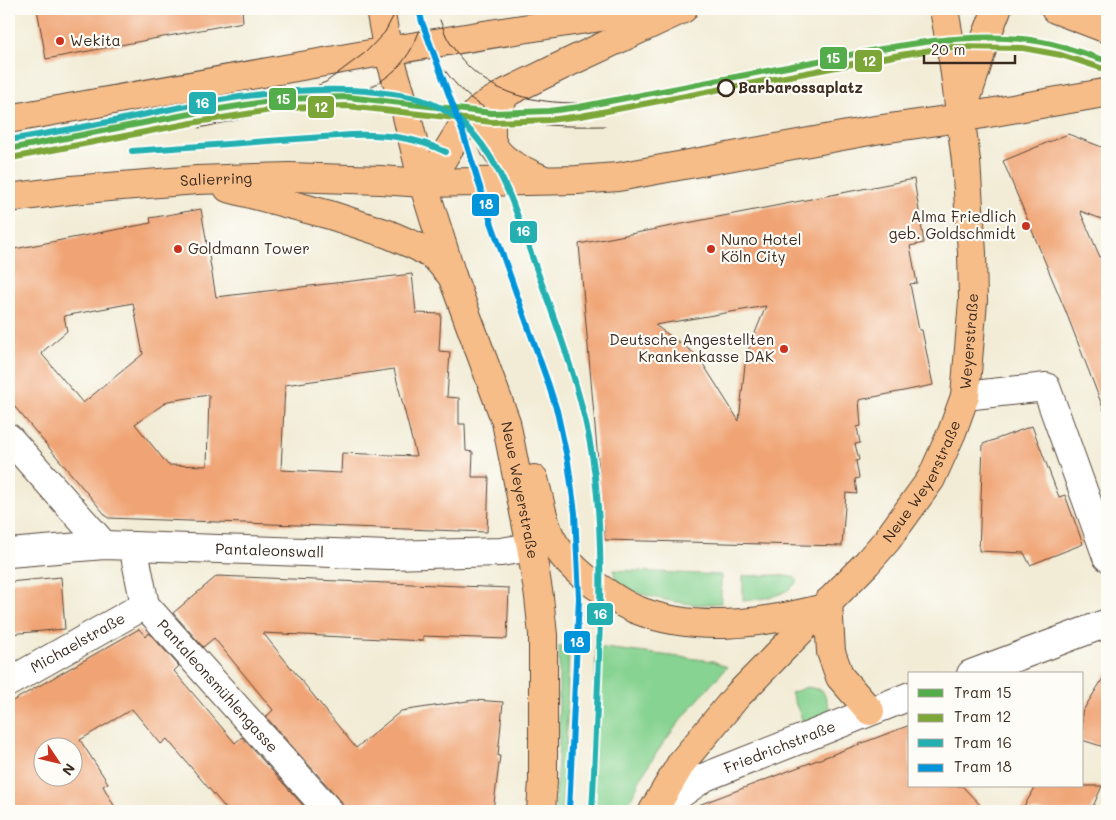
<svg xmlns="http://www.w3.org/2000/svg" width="1116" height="820" viewBox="0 0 1116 820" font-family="Mali,sans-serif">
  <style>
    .green { fill: #87d391; stroke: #617e58 }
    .building { fill: #f0a474; fill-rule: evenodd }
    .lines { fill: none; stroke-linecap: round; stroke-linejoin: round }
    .street-casing { stroke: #56473a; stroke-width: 30 }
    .primary-casing { stroke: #56473a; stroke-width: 30 }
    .street { stroke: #fff; stroke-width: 28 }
    .primary { stroke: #f7bd88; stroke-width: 28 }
    .tram { stroke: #3b2a1e; stroke-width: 1 }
    .tram-1-casing { stroke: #fdfcf7; stroke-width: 10 }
    .tram-2-casing { stroke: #fdfcf7; stroke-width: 10 }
    .tram-3-casing { stroke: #fdfcf7; stroke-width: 10 }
    .tram-4-casing { stroke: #fdfcf7; stroke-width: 10 }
    .tram-1 { stroke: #54ad4b; stroke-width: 6 }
    .tram-2 { stroke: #7ca738; stroke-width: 6 }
    .tram-3 { stroke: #24b0b1; stroke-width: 6 }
    .tram-4 { stroke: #0095da; stroke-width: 6 }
    .poi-dot { fill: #c8321e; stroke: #fdfcf7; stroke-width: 2 }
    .stop-dot { fill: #fdfcf7; stroke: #3b2a1e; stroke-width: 2.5 }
    .labels { text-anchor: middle; stroke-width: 4.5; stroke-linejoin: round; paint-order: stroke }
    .poi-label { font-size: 15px; fill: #3b2a1e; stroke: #fdfcf7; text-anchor: start }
    .stop-label { font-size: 15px; font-weight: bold; fill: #3b2a1e; stroke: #fdfcf7; text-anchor: start }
    .street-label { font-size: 15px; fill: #3b2a1e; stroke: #fdfcf7 }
    .line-badge { stroke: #fdfcf7; stroke-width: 2 }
    .badge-label { font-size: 14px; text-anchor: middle; font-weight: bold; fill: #fff }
  </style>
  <rect width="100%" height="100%" fill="#fdfcf7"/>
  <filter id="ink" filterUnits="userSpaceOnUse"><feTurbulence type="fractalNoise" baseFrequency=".02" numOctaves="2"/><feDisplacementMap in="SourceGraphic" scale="10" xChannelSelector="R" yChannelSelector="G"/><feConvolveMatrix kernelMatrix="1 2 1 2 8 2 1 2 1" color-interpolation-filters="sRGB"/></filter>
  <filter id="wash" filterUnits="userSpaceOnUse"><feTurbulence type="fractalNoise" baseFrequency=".0096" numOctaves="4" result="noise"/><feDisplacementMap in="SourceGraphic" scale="20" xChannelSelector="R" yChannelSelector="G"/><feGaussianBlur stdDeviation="1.12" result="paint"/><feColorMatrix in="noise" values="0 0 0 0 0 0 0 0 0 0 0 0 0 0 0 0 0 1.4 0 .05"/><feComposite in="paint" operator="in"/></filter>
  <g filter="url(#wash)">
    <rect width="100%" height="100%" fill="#f2ecd6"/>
    <!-- green -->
    <path class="green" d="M614,570L721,575V603C712,603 702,605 694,604C676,603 623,594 615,577C614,576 614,571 614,570Z
      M776,575L794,577L798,581C785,597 762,599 743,601V576Z
      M559,646H569L566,751L561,811H555L559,742Z
      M596,647L713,661L727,667C688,711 647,755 626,811H590L594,752Z
      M807,687L822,690L825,696L832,716L805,726L791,693Z"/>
    <g id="blocks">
      <!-- building -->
      <path class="building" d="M37,9H242L243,22L46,59Z
        M1068,134L1107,149V221L1080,211L1107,273V412L1105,413L1066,312L1003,161Z
        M914,179L924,243L910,246L917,283L910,284L919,330H922L933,385L859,400L861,426L857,427L860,443L855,444L859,460L856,461L859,478L855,479L857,494L846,493L842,546L605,540L579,244ZM766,306L746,355L739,421L698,356L655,325Z
        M201,209L216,297L412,274L416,313L441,314L439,351L450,352L447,397L459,398V424H465L466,451L473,452L472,477H489L487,532L108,518L9,400V250L151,223L150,218ZM133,303L143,354L83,403L41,353L67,331L64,316ZM394,369L416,456L342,453L341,473L281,470L285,385ZM209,395L207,466L168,465L135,424L168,401Z
        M1032,426L1059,497L1065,495L1083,544L1030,565L1024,553L979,551L983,444Z
        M217,576L509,588L507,639L423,636V641L263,633L356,748L401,711L474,700L503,702L498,756H500L493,811H344L341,801L266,717L273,710L214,638L203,647L173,613Z
        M61,577L65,629L9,634V582Z
        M139,629L146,637L149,633L179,666L174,671L235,743L242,737L308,811H228L167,739L161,744L132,709L80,740L108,783L103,786L117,811H9V703ZM42,748H72V778H42Z
        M1107,672V748L1082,740V712Z
        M910,725V786H962L986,811H688V809Z
        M1036,786H1102L1091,811H1021Z"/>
    </g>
  </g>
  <g filter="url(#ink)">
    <use href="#blocks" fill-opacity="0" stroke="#56473a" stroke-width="1"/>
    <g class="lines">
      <!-- street casing -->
      <g class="street-casing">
        <g id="street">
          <path d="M965,396L1046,387L1107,557"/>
          <path d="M9,438L104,545"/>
          <path id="s1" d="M133,546L145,605L329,811"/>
          <path id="s2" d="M9,553L104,545L389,555L501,552L531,547"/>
          <path d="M971,674L1107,623"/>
          <path id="s3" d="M9,682L145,605"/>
          <path id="s4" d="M656,811L705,777L910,696"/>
        </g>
      </g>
      <!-- primary casing -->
      <g class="primary-casing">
        <g id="primary">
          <path id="s5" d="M380,9L388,52L404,104L423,183L452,276L506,422L531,547L539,597L543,635V780L541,811"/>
          <path d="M1055,9L1107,29"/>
          <path d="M508,92C497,104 490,114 491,131C491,134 491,139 492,142C499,162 525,171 542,179"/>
          <path d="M963,110L986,37L997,9"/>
          <path d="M9,119C224,80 440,39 657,9"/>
          <path d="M423,183L442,160L462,127L482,107L508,92L561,66L683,9"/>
          <path d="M228,188L330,215L388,234L418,247L435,257L452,276"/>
          <path id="s6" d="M9,198L71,190L197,180L289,177L381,180L423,183L577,180L618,177L875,130L960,118L1104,93L1107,94"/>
          <path d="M534,479C539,497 543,522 551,538C561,556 578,573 595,585C609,594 621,604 637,610C696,633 760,624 820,609"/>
          <path d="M828,602L831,652L840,677L870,711"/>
          <path id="s7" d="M653,811L682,762L737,696L867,563L887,540L931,479L952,432L965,396L973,301L972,253L966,161L954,66L944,9"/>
        </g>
      </g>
      <!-- street -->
      <use href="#street" class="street"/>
      <!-- primary -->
      <use href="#primary" class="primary"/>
      <!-- tram -->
      <path class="tram" d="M440,20C443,27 445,35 449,41C483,99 542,106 603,102
        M433,52C476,126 526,127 605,126
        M282,99L326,82L366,52L385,32L397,9
        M199,128L347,97C393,81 416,57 425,9"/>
      <!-- tram-1 casing -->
      <g class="tram-1-casing">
        <path id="tram-1" d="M9,149L195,113L282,99L347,97L492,113L549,111L579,107C657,92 735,77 813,62C883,49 952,32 1023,39C1052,42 1080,52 1107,61"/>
      </g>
      <!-- tram-2 casing -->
      <g class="tram-2-casing">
        <path id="tram-2" d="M11,158L197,122L283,108L347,106L492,122L549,120L581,116L894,56L950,47L1023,48L1061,55L1104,69"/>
      </g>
      <!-- tram-3 casing -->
      <g class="tram-3-casing">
        <path id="tram-3" d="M9,140C44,134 79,128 114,121C197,103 282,85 367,91C384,93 402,94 419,99C488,120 509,191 530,251C552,313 576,373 589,438C603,510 601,584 599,657C597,708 595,760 592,811
          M132,151L351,135C385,134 415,137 446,152"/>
      </g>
      <!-- tram-4 casing -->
      <g class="tram-4-casing">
        <path id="tram-4" d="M419,9L422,22L463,133L490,219L548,383L557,411L568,462L575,513L579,598L569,811"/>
      </g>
      <!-- tram-1 -->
      <use href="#tram-1" class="tram-1"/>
      <!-- tram-2 -->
      <use href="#tram-2" class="tram-2"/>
      <!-- tram-3 -->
      <use href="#tram-3" class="tram-3"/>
      <!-- tram-4 -->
      <use href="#tram-4" class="tram-4"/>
    </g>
  </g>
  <!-- markers -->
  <g class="poi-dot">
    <circle cx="60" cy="41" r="5"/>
    <circle cx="1026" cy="226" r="5"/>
    <circle cx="178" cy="249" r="5"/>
    <circle cx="711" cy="249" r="5"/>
    <circle cx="784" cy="349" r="5"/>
  </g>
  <circle class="stop-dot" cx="726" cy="88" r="8"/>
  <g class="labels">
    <!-- poi labels -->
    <g class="poi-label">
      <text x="70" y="46">Wekita</text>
      <text x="1016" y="222" text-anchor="end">Alma Friedlich<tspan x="1016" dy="17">geb. Goldschmidt</tspan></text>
      <text x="721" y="245">Nuno Hotel<tspan x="721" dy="17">Köln City</tspan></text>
      <text x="188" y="254">Goldmann Tower</text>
      <text x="774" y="345" text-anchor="end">Deutsche Angestellten<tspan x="774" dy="17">Krankenkasse DAK</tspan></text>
    </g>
    <!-- stop labels -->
    <g class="stop-label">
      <text x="738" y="93">Barbarossaplatz</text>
    </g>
    <!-- street labels -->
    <g class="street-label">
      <text dy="5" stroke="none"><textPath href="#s6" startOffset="208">Salierring</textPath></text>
      <text dy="5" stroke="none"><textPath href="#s7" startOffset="579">Weyerstraße</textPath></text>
      <text dy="5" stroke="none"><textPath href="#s7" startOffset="428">Neue Weyerstraße</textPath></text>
      <text dy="5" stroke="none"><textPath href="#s5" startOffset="502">Neue Weyerstraße</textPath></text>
      <text dy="5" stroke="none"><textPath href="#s2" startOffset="261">Pantaleonswall</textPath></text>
      <text dy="5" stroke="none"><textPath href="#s3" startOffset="79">Michaelstraße</textPath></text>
      <text dy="5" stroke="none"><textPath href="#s1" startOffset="169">Pantaleonsmühlengasse</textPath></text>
      <text dy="5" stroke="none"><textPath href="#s4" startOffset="140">Friedrichstraße</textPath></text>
    </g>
  </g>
  <g class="line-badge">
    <rect x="819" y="46" width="29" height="24" rx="5" fill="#54ad4b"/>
    <rect x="854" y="49" width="29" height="24" rx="5" fill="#7ca738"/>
    <rect x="268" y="87" width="29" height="24" rx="5" fill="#54ad4b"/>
    <rect x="188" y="91" width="29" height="24" rx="5" fill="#24b0b1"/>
    <rect x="307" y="95" width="28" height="24" rx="5" fill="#7ca738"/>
    <rect x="471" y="193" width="29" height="24" rx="5" fill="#0095da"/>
    <rect x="509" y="220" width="29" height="24" rx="5" fill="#24b0b1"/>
    <rect x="586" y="602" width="28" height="24" rx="5" fill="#24b0b1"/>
    <rect x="563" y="630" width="28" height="24" rx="5" fill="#0095da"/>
  </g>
  <g class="badge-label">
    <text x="833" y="63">15</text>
    <text x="869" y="66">12</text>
    <text x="283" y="104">15</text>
    <text x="202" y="108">16</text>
    <text x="321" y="112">12</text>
    <text x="486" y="209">18</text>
    <text x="523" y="236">16</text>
    <text x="600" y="619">16</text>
    <text x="577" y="647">18</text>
  </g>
  <!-- margin -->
  <rect width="1116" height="820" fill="none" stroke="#fdfcf7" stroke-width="30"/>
  <!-- legend -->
  <rect x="908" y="672" width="175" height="115" fill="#fdfcf7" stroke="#afa8a0"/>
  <rect x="918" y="689" width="25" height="8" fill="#54ad4b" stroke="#afa8a0"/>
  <text x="954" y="698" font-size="15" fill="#3b2a1e">Tram 15</text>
  <rect x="918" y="714" width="25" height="8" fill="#7ca738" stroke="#afa8a0"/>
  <text x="954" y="722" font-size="15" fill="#3b2a1e">Tram 12</text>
  <rect x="918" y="739" width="25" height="8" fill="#24b0b1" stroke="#afa8a0"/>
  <text x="954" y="748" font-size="15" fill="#3b2a1e">Tram 16</text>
  <rect x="918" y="764" width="25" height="8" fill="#0095da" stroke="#afa8a0"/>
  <text x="954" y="772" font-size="15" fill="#3b2a1e">Tram 18</text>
  <!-- north arrow -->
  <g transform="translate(58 762) rotate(125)"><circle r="24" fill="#fdfcf7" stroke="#afa8a0"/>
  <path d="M0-4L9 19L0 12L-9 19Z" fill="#c8321e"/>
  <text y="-8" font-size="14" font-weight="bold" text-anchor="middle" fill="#3b2a1e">N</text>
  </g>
  <!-- scale -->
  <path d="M924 55v8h91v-8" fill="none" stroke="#3b2a1e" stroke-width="2.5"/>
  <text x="931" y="55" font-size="15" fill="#3b2a1e" stroke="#fdfcf7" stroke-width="4" paint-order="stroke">20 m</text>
</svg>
